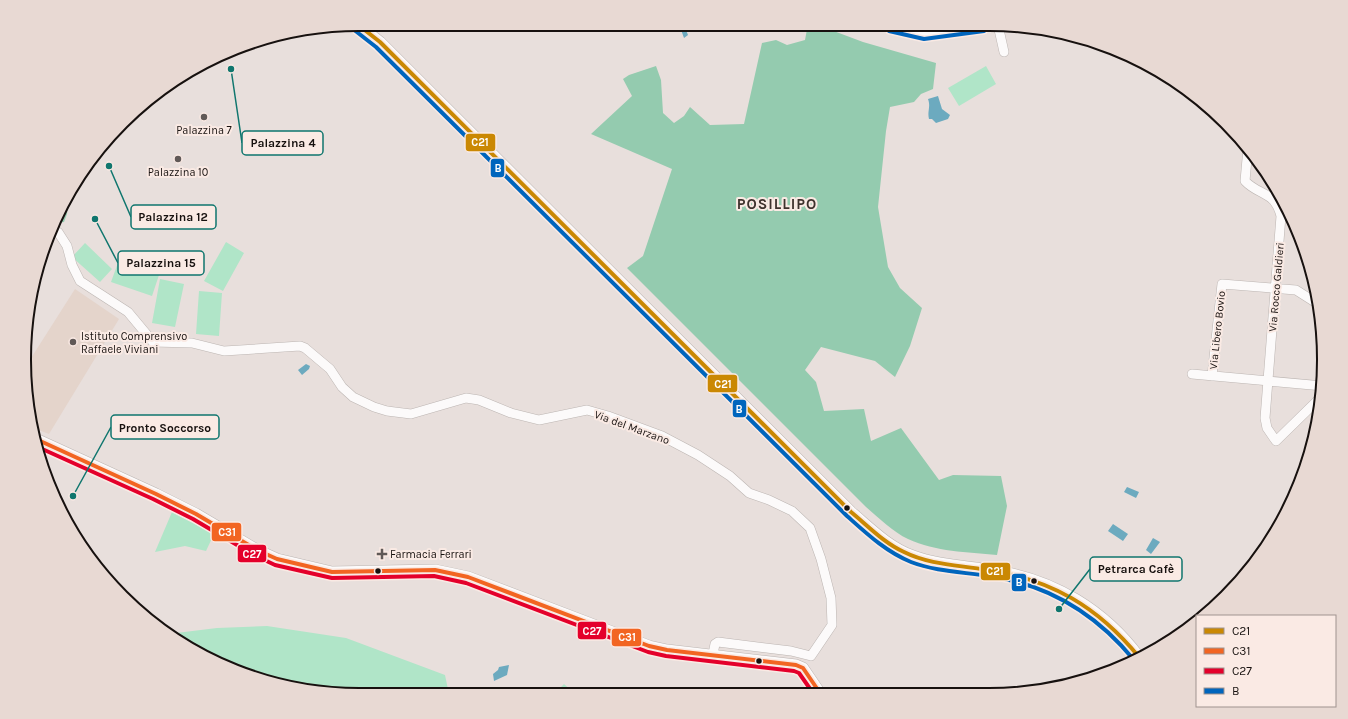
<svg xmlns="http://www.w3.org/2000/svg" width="1348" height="719" viewBox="0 0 1348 719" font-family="Karla,sans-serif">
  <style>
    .education { fill: #e4d4cb }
    .green { fill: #b0e5c8 }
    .forest { fill: #94cbaf }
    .water { fill: #6caabf }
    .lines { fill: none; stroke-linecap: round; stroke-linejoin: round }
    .minor-casing { stroke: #bcb5b2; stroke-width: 10 }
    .tertiary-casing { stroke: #bcb5b2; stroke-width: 12 }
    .minor { stroke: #fcfafa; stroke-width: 9 }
    .tertiary { stroke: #fcfafa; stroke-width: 11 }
    .bus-1-casing { stroke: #faeae4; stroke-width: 7 }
    .bus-2-casing { stroke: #faeae4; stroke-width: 7 }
    .bus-3-casing { stroke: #faeae4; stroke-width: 7 }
    .bus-4-casing { stroke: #faeae4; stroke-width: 7 }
    .bus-1 { stroke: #ca8803; stroke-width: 4 }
    .bus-2 { stroke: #f26522; stroke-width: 4 }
    .bus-3 { stroke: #e4002b; stroke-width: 4 }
    .bus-4 { stroke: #0065bd; stroke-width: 4 }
    .poi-dot { fill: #605957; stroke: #faeae4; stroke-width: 1.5 }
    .bus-dot { fill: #17110f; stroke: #faeae4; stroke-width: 1.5 }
    .labels { text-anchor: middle; stroke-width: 4; stroke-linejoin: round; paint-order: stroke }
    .poi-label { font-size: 11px; fill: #17110f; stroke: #faeae4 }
    .street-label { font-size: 11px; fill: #17110f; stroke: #faeae4 }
    .district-label { font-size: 15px; font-weight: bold; letter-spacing: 1px; fill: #3e322d; stroke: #faeae4 }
    .rim { fill: none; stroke: #17110f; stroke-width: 2 }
    .leader { fill: none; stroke: #0f766e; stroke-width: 1.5 }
    .callout-dot { fill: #0f766e; stroke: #faeae4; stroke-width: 1.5 }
    .callout { fill: #faeae4; stroke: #0f766e; stroke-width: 1.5 }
    .callout-label { font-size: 12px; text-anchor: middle; font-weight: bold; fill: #17110f }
    .line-badge { stroke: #faeae4; stroke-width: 1.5 }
    .badge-label { font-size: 11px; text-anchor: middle; font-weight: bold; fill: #fff }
  </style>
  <rect width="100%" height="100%" fill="#e8dfdc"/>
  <!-- education -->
  <path class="education" d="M75,289L119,319L49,434L36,429L25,382L26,366Z"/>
  <!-- green -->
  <path class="green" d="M986,66L996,84L959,106L948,88Z
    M226,242L244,253L223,291L204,281Z
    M85,243L112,269L100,282L72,257Z
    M119,260L159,275L152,296L111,282Z
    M160,279L184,284L175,327L152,323Z
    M199,291L222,293L219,336L196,334Z
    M172,512L214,534L206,551L185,546L155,552Z
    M267,626L346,638L445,675L449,694C391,694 330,699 273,684C235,673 201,654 168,634L217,628Z
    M564,684L575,694H554Z"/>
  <!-- forest -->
  <path class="forest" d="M808,24H815L863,42L936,63L933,89L921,94L914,102L890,107L886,131L878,207L888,267L900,288L922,308L910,346L895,377L875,361L821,347L805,370L816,382L824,411L864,409L871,441L901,428L939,480L953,475L1001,476L1007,506L997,555C967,552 936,552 908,539C893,532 879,518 866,507L627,268L643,256L672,169L591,134L632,96L623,79L629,75L656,66L661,80L663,113L674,123L684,116L690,107L710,125L744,124L762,43L776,40L787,45L805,40Z
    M68,201L67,214L64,222L58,223Z"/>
  <!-- water -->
  <path class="water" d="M684,25L688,35L684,38L680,27Z
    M938,96L942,109L950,115L948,119L936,123L932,119H929C927,111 931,107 928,99Z
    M306,364L310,366L309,369L302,375L298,370Z
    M1127,487L1139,492L1136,498L1124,492Z
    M1113,524L1128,534L1123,541L1108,531Z
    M1153,538L1160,542L1151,554L1146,550Z
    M509,665L507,675L494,681L493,674L498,670L499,667Z"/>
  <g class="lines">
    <!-- minor casing -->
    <g class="minor-casing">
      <path id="minor" d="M998,25L1004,52
        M1248,148L1245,181C1259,196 1275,191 1281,216L1265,418L1267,428L1276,441L1321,397
        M54,231L58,232L67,246L72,265L80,281L128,312L153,342L192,343L224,351L300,346L305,348L330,369L342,387L353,397L374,407L387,411L411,414L466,398L479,400L511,413L539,420L587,410L608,416L662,436L698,455L730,476L749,493L769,500L792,511L810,528L821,559L831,598L832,625L811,656L791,651L718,642L715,644L713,654
        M1192,374L1323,386
        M1212,376L1222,284L1296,290L1318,304"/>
    </g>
    <!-- tertiary casing -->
    <g class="tertiary-casing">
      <path id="tertiary" d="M357,24L380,42L851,512C870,528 888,547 913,556C940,566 968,566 997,571C1054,580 1104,610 1139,657
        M890,25L924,33L983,25
        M38,440L156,494L196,514L257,550L277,559L332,572L435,570L468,577L649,646L667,650L796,665L803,668L820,693"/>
    </g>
    <!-- minor -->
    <use href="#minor" class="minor"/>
    <!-- tertiary -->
    <use href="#tertiary" class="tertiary"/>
    <!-- bus-1 casing -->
    <g class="bus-1-casing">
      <path id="bus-1" d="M357,24L380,42L851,512C868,526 884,543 904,552C930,565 959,565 987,570C1051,579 1098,607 1139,657"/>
    </g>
    <!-- bus-2 casing -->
    <g class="bus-2-casing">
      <path id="bus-2" d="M38,440L156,494L196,514L257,550L277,559L332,572L435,570L468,577L649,646L667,650L796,665L803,668L820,693"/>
    </g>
    <!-- bus-3 casing -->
    <g class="bus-3-casing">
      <path id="bus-3" d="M40,448L153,499L193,519L254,555L275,565L332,578L434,576L466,583L648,652L666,656L794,671L799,673L813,693"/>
    </g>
    <!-- bus-4 casing -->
    <g class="bus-4-casing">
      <path id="bus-4" d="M353,29L376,47L847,516C866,533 886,552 911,562C937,572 966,572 994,577C1051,586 1097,615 1134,660
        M889,31L924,39L984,31"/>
    </g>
    <!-- bus-1 -->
    <use href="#bus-1" class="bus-1"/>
    <!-- bus-2 -->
    <use href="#bus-2" class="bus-2"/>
    <!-- bus-3 -->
    <use href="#bus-3" class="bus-3"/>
    <!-- bus-4 -->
    <use href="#bus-4" class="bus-4"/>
  </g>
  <!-- markers -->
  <g class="poi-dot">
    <circle cx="204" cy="117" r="4"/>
    <circle cx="178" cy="159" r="4"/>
    <circle cx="73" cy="342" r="4"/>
    <path d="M380 548h4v4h4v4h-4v4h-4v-4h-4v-4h4z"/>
  </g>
  <g class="bus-dot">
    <circle cx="847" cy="508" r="3.5"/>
    <circle cx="378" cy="571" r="3.5"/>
    <circle cx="1034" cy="581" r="3.5"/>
    <circle cx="759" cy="661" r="3.5"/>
  </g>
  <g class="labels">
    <!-- poi labels -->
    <g class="poi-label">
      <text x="204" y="134">Palazzina 7</text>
      <text x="178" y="176">Palazzina 10</text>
      <text x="81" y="340" text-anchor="start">Istituto Comprensivo<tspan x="81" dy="13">Raffaele Viviani</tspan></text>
      <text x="390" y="558" text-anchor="start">Farmacia Ferrari</text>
    </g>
    <!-- street labels -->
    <g class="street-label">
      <text transform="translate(1276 287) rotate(-85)" y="4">Via Rocco Galdieri</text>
      <text transform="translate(1217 330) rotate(-84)" y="4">Via Libero Bovio</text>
      <text transform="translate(632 427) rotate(20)" y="4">Via del Marzano</text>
    </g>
    <!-- district labels -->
    <g class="district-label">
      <text x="777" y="209">POSILLIPO</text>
    </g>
  </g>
  <!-- crop -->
  <path d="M0 0H1348V719H0ZM359 31H989A328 328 0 0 1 1317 359V360A328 328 0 0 1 989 688H359A328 328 0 0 1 31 360V359A328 328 0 0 1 359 31Z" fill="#e8d9d3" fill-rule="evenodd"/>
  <path class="rim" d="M359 31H989A328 328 0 0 1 1317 359V360A328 328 0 0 1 989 688H359A328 328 0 0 1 31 360V359A328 328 0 0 1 359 31Z"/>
  <!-- callouts -->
  <path class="leader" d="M231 69L242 143M109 166L131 217M95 219L118 263M73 496L111 427M1059 609L1090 569"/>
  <g class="callout-dot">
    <circle cx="231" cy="69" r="4"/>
    <circle cx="109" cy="166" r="4"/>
    <circle cx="95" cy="219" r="4"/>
    <circle cx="73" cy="496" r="4"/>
    <circle cx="1059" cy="609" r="4"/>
  </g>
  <g class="callout">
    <rect x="242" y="131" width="81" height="24" rx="4"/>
    <rect x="131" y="205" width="85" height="24" rx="4"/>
    <rect x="118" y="251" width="86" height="24" rx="4"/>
    <rect x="111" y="415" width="108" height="24" rx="4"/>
    <rect x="1090" y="557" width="92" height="24" rx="4"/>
  </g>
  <g class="callout-label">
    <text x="283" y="147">Palazzina 4</text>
    <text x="173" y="221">Palazzina 12</text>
    <text x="161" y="267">Palazzina 15</text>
    <text x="165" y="432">Pronto Soccorso</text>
    <text x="1136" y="573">Petrarca Cafè</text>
  </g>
  <g class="line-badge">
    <rect x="465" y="133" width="31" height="19" rx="4" fill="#ca8803"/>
    <rect x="490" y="158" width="15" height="20" rx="4" fill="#0065bd"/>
    <rect x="707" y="374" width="31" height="19" rx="4" fill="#ca8803"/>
    <rect x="732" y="399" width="15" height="19" rx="4" fill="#0065bd"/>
    <rect x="211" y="522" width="31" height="20" rx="4" fill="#f26522"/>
    <rect x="237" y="544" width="30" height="19" rx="4" fill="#e4002b"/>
    <rect x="980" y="562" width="31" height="19" rx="4" fill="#ca8803"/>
    <rect x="1011" y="573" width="16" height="19" rx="4" fill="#0065bd"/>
    <rect x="577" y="621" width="30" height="19" rx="4" fill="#e4002b"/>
    <rect x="611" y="628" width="31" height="19" rx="4" fill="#f26522"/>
  </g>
  <g class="badge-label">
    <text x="480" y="146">C21</text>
    <text x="498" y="172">B</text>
    <text x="723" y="388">C21</text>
    <text x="739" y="413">B</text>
    <text x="227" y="536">C31</text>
    <text x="252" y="558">C27</text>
    <text x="995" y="575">C21</text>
    <text x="1019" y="586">B</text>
    <text x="592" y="635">C27</text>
    <text x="627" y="641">C31</text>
  </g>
  <!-- legend -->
  <rect x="1196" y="615" width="140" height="92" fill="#faeae4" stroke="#9f938f"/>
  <rect x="1204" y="628" width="20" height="6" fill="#ca8803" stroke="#9f938f"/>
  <text x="1232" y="635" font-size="12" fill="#17110f">C21</text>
  <rect x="1204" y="648" width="20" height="6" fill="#f26522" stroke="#9f938f"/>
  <text x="1232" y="655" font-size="12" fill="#17110f">C31</text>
  <rect x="1204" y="668" width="20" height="6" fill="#e4002b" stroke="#9f938f"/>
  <text x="1232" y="675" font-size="12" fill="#17110f">C27</text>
  <rect x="1204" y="688" width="20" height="6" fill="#0065bd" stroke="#9f938f"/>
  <text x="1232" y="695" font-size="12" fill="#17110f">B</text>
</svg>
